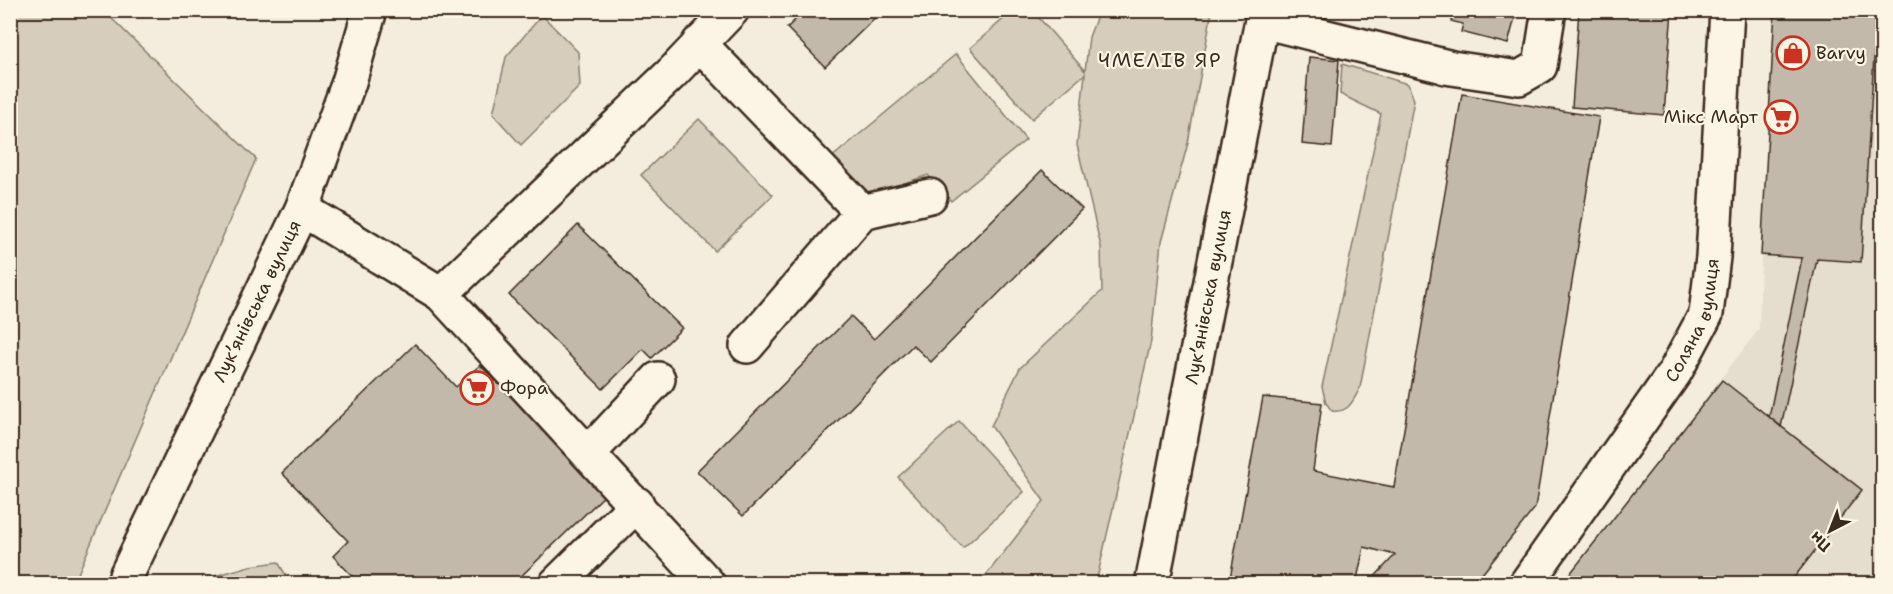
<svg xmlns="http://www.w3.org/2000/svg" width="1893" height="594" viewBox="0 0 1893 594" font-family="'Shantell Sans',sans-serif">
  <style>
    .built { fill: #e5ddce }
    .green { fill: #d6cdbd; stroke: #887c6e; stroke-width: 1.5 }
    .building { fill: #c3b9aa; stroke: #3b2a1e; stroke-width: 1.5 }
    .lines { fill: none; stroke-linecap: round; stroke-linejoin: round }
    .minor-casing { stroke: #3b2a1e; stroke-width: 38 }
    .minor { stroke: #fcf5e5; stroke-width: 33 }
    .labels { text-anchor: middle; stroke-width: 4.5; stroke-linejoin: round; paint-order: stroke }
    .poi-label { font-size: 18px; fill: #3b2a1e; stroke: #fcf5e5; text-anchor: start }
    .street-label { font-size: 18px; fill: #3b2a1e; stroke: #fcf5e5 }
    .neighbourhood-label { font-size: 20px; letter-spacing: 1.5px; fill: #3b2a1e; stroke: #fcf5e5 }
  </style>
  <rect width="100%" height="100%" fill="#f4eddd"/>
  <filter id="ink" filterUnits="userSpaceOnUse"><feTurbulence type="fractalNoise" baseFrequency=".0167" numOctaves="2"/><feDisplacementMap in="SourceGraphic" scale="12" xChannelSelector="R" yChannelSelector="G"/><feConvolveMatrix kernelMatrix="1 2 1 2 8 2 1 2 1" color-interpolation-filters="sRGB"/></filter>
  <g filter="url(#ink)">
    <!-- built -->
    <path class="built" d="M1775,11H1882V583L1562,584L1759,329L1761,255Z"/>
    <!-- green -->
    <path class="green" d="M1014,10L1033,11L1085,71L1089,37L1099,11H1212L1188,143L1161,242L1151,341L1096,583H980L1044,501L991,426L1020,368L1102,291L1101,247L1077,145L1085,74L1032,119L970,48Z
      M10,11H104L256,159L74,583H11Z
      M542,15L578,52L580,86L521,145L493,114L506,57Z
      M956,54L1026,140L951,201L928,175L863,197L831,158Z
      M1342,64L1408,84L1414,100L1360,388C1353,401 1349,413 1332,411L1326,403L1322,387L1381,114L1340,94Z
      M699,119L773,195L715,251L641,175Z
      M959,421L1024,492L963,548L898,477Z
      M278,562L288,579L278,583H195L197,581L250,566Z"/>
    <!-- building -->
    <path class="building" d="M805,10H883L825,67L787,28Z
      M1454,10H1517L1508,44L1461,32L1463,24L1451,21Z
      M1579,10H1672L1664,115L1572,107Z
      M1775,10H1877L1861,262L1817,259L1781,427L1769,417L1802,258L1761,255Z
      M1309,57L1339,60L1332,147L1302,144Z
      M1462,94L1599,117L1535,508L1474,584H1368L1395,555L1364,547L1356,584H1229L1263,397L1322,403L1313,471L1394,487Z
      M1042,170L1082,209L931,362L913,345L743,516L697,471L851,316L874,339Z
      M578,225L682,328L652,358L643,349L603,389L509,295Z
      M415,344L456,387L480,365L606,494L513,584H360L333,556L348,541L282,473Z
      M1722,380L1862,490L1789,584H1562Z"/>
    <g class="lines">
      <!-- minor casing -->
      <g class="minor-casing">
        <g id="minor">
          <path d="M1262,21L1452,68L1445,67L1519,78L1540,66L1549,10"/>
          <path d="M699,43L862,212"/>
          <path d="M302,209L441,294L708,584"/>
          <path d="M441,294L672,73L732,10"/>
          <path d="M747,346L862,212L930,196"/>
          <path d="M589,453L658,379"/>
          <path d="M125,584L126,576L302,209L349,82L370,10"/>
          <path d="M556,584L637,504"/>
          <path d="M1152,584L1264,10"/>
          <path id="s1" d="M1526,584L1675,372L1706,314L1713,257L1727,10"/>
        </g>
      </g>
      <!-- minor -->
      <use href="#minor" class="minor"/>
    </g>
  </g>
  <!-- icons -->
  <defs>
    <g id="shop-ring" transform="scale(1.725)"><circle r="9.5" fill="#fcf5e5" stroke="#c8321e" stroke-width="1.5"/><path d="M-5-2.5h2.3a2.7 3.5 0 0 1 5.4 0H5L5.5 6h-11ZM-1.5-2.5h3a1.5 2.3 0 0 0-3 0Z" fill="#c8321e"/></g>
    <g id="supermarket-ring" transform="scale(1.725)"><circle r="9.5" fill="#fcf5e5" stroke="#c8321e" stroke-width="1.5"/><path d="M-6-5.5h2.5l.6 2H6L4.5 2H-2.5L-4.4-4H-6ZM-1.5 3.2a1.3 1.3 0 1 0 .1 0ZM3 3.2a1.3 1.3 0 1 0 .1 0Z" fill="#c8321e"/></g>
  </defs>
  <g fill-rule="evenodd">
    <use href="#shop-ring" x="1793" y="53"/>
    <use href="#supermarket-ring" x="1781" y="117"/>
    <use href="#supermarket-ring" x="477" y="388"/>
  </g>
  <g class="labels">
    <!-- poi labels -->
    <g class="poi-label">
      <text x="1816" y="59">Barvy</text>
      <text x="1758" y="123" text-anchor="end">Мікс Март</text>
      <text x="500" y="394">Фора</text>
    </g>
    <!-- street labels -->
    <g class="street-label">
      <text transform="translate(1208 297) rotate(-79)" y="6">Лукʼянівська вулиця</text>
      <text transform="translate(257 301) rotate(-64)" y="6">Лукʼянівська вулиця</text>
      <text dy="6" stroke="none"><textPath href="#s1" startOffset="315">Соляна вулиця</textPath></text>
    </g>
    <!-- neighbourhood labels -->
    <g class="neighbourhood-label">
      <text x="1160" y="67">ЧМЕЛІВ ЯР</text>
    </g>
  </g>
  <!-- margin -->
  <rect width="1893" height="594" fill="none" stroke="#fcf5e5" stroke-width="36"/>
  <rect x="18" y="18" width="1857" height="558" fill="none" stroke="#3b2a1e" stroke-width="2" filter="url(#ink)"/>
  <!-- north arrow -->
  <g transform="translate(1830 531) rotate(222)" stroke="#fcf5e5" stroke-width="4.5" paint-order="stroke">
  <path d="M0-4.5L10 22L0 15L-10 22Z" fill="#3b2a1e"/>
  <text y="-9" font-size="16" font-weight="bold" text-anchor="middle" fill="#3b2a1e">Пн</text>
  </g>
</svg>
